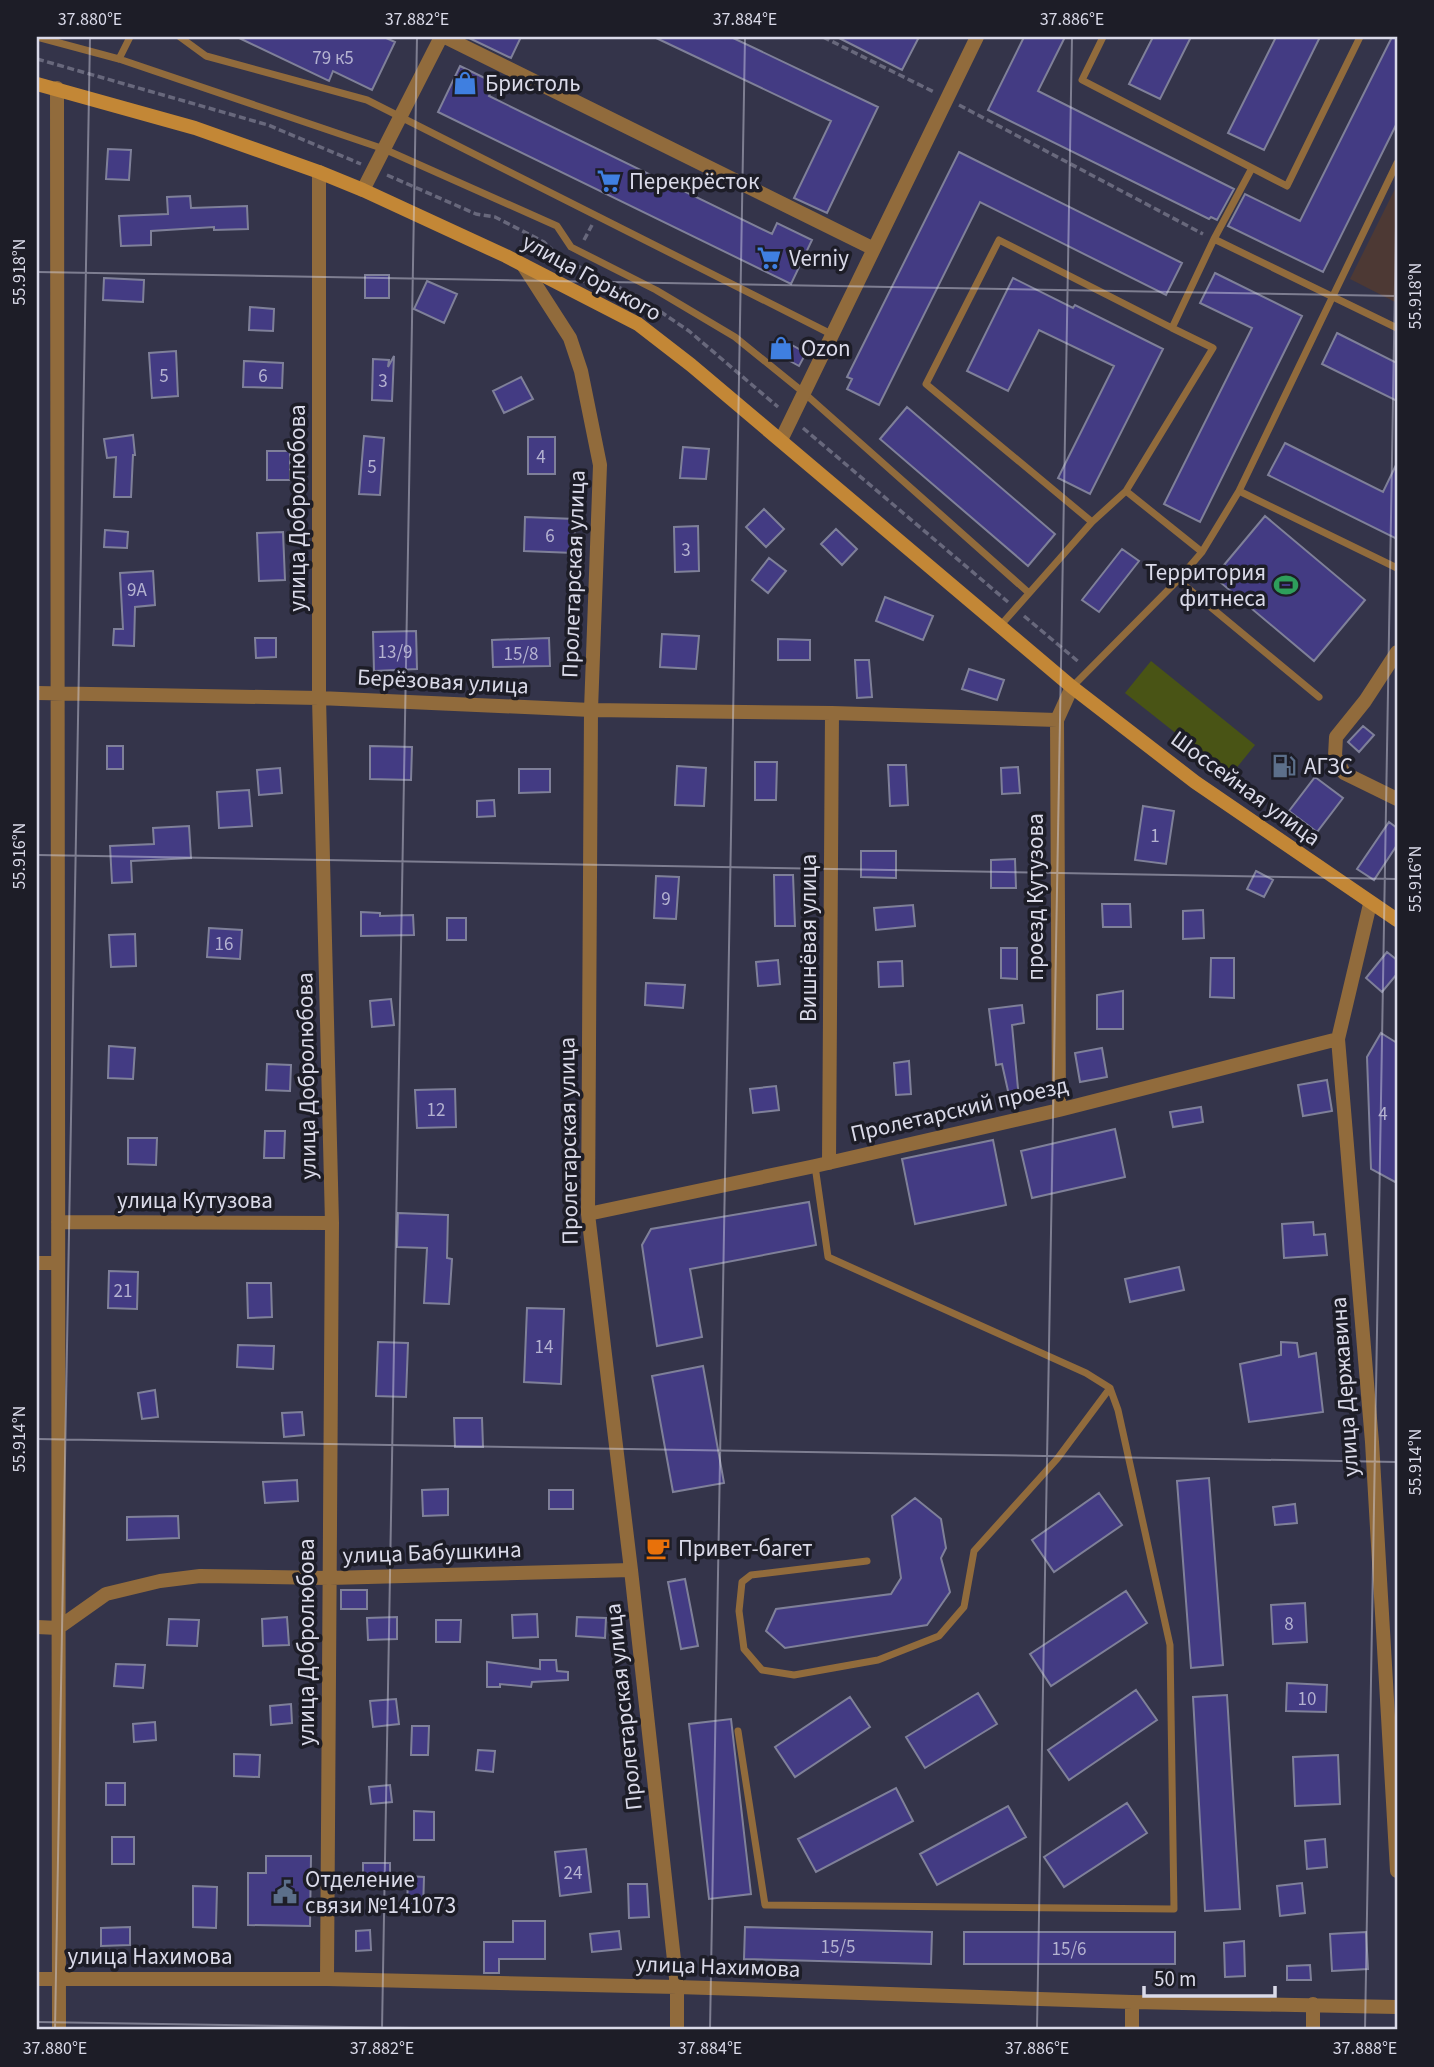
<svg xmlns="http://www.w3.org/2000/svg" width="1434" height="2067" viewBox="0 0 1434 2067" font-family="'Source Sans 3',sans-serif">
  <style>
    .education { fill: #4d3934 }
    .green { fill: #495415 }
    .building { fill: #433b83; stroke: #7f8099; stroke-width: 2 }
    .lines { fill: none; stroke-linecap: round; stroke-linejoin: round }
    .path { stroke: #68687c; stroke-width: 3.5; stroke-dasharray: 7 3.5; stroke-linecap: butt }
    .service { stroke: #916b3c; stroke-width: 7 }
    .minor { stroke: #916b3c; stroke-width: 14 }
    .tertiary { stroke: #916b3c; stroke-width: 14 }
    .secondary { stroke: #c38736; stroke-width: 14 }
    .ticks { fill: none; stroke: #dadae9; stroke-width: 2; stroke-opacity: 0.45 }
    .labels { text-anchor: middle; stroke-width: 7; stroke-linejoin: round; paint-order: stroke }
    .number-label { font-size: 19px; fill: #b4b2d0 }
    .poi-label { font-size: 23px; fill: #dadae9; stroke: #1d1d27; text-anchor: start }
    .street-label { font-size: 23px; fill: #dadae9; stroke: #1d1d27 }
    .neatline { fill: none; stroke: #dadae9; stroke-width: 2.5 }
    .ticks-label { font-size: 18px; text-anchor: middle; fill: #dadae9 }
  </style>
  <rect width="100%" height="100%" fill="#34344a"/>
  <!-- education -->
  <path class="education" d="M1397,185V303L1350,279Z"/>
  <!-- green -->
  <path class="green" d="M1151,661L1255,745L1230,776L1125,693Z"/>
  <!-- building -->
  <path class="building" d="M237,37H384L395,42L372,90L333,71L329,81Z
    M467,37H521L511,58Z
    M654,37H731L878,107L827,213L794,198L831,121Z
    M837,37H919L902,70Z
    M1024,37H1065L1038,91L1234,189L1217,220L1211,217L1209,219L988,110Z
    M1153,37H1191L1160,99L1129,84Z
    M1276,37H1320L1264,150L1228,133Z
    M1392,37H1397V123L1323,272L1228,226L1245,194L1300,221Z
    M460,66L495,83L489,96L772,234L777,223L812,240L791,284L438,112Z
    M108,149L131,150L129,180L106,179Z
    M959,152L1182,263L1166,295L980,202L879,405L847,389L852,379L847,377Z
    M190,196L191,208L247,206L248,229L214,230V227L151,231V245L121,246L119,216L168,214L167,197Z
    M1215,273L1302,316L1200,522L1164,504L1252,328L1200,303Z
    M365,275H389V298H365Z
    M104,278L144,280L143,302L103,300Z
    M1013,278L1073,308L1075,305L1163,349L1090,494L1058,478L1114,366L1039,330L1008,391L967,371Z
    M427,281L457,294L444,323L414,309Z
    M250,307L274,309L273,331L249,330Z
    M1337,333L1397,363V401L1322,364Z
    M781,339L806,353L799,366L774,352Z
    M176,351L178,396L152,398L149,353Z
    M394,356L392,401L372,400L373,359L389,360L388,367Z
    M244,361L283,363L282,388L243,387Z
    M521,377L533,399L504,413L493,391Z
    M907,407L1055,534L1028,566L880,439Z
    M133,435L135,455H133L131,497H114L116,457L107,458L104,439Z
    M364,436L384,438L380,495L359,494Z
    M528,437H555V474H528Z
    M1285,443L1383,492L1397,463V539L1268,475Z
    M683,447L709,449L706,479L680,478Z
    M267,451H290V480H267Z
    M764,509L784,529L766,547L746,527Z
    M1265,516L1365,600L1314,661L1214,577Z
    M525,517L575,519L574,553L524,551Z
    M698,526L699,571L675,572L674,527Z
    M836,529L857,549L842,565L821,544Z
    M105,530L128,532L127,548L104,547Z
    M283,532L285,580L259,581L257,533Z
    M1122,549L1139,561L1099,612L1082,600Z
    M769,558L786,571L768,593L752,580Z
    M153,571L155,605L135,607L134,646L113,645L114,629H123L120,573Z
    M885,597L933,616L923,640L876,621Z
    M416,631L417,669L374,671L373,632Z
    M662,634L699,636L696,669L660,667Z
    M255,638H276V657L256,658Z
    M549,638L550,666L493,667L492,640Z
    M778,639L810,640V660H778Z
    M855,660H869L872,697L857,698Z
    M969,669L1004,680L997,700L962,689Z
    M1363,726L1374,735L1359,752L1348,742Z
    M107,746H123V769H107Z
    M370,746L412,747L411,780L370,779Z
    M755,762H777L776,800H755Z
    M888,765H906L908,805L890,806Z
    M677,766L706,768L704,806L675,805Z
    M1018,767L1020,793L1002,794L1001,768Z
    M280,768L282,793L259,795L257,770Z
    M519,769H550V792L519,793Z
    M1315,777L1343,798L1317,832L1289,811Z
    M249,790L252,826L219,828L217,792Z
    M494,800L495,816L477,817V801Z
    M1143,806L1174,811L1166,864L1135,860Z
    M1389,822L1397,828V845L1374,880L1357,869Z
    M189,826L191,858L131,861L132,882L112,883L110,846L154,844L153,828Z
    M861,851H896V878L861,877Z
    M1015,859L1016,888H991V860Z
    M1256,871L1273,880L1264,897L1247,889Z
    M774,875H793L795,926H775Z
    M656,876L679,877L676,919L654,918Z
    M1102,904H1130L1131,927H1103Z
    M913,905L915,926L876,930L874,908Z
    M1203,910L1204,938L1183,939V911Z
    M361,912L380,913V916L413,915L414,935L361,936Z
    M447,918H466V940H447Z
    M209,928L242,930L240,959L207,957Z
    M135,934L136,966L111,967L109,935Z
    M1001,948H1017V979L1001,978Z
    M1387,952L1397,960V974L1382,992L1366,978Z
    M1211,958H1234V998L1210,997Z
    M778,960L780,984L758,986L756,962Z
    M902,961L903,986L879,987L878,962Z
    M646,983L685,985L683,1008L645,1005Z
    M1123,991V1029H1097V995Z
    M391,999L394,1025L372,1027L370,1001Z
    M1022,1005L1024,1023L1012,1025L1019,1099L1010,1100L1002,1064L996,1065L989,1009Z
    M1381,1033L1397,1043V1183L1371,1169L1367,1057Z
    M109,1046L135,1048L133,1079L108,1078Z
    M1102,1048L1107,1077L1080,1082L1075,1053Z
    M909,1061L911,1094L896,1095L894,1063Z
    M267,1064L291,1065L290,1091L266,1090Z
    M1327,1080L1332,1111L1303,1116L1298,1085Z
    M776,1086L779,1110L753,1113L750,1089Z
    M455,1089L456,1127L417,1128L415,1090Z
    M1201,1107L1203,1122L1173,1127L1170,1112Z
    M1115,1129L1125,1177L1032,1198L1021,1151Z
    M265,1131H285L284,1158H264Z
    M128,1138H157L156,1165L128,1164Z
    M993,1140L1006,1205L915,1224L902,1159Z
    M809,1202L816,1245L690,1269L702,1337L657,1346L642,1245L651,1229Z
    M398,1213L448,1215L447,1258L452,1259L449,1304L424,1303L427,1248L397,1247Z
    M1313,1222L1314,1235L1325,1234L1327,1255L1284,1258L1282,1224Z
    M1179,1267L1184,1290L1130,1302L1125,1279Z
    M109,1271L138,1272L137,1309L108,1308Z
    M247,1283H271L272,1317L248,1318Z
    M527,1308L564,1309L561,1384L524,1382Z
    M378,1342L408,1343L406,1397L376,1396Z
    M1281,1342L1297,1343L1299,1357L1316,1353L1323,1412L1249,1422L1240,1364L1281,1355Z
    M238,1345L274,1346L273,1369L237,1367Z
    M703,1366L724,1483L673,1492L652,1376Z
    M155,1390L158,1417L142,1419L138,1393Z
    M302,1412L304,1435L284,1437L282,1413Z
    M454,1418H482L483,1447H455Z
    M1209,1478L1223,1665L1191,1668L1177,1481Z
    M297,1480L298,1501L265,1503L263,1482Z
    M448,1489V1515L423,1516L422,1490Z
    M549,1490H573V1509H549Z
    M1099,1493L1122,1525L1054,1572L1032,1540Z
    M915,1498L941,1519L946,1548L941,1558L950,1592L927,1625L785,1648L766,1631L776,1609L891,1594L901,1578L892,1516Z
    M1295,1504L1297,1523L1275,1525L1273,1507Z
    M178,1516L179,1538L127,1540V1517Z
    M685,1579L698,1646L681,1649L668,1582Z
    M341,1590H367V1609H341Z
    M1126,1591L1147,1623L1051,1686L1030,1654Z
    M1305,1603L1307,1642L1273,1644L1271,1605Z
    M537,1614L538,1637L513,1638L512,1615Z
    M287,1617L289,1645L263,1646L262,1619Z
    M397,1617V1639L368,1640L367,1618Z
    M577,1617L606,1618L605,1638L576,1636Z
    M169,1619L199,1620L197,1646L167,1645Z
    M436,1620H461L460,1642H436Z
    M540,1660H556L557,1671L568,1672V1680L532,1682L531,1687L500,1684V1687H487V1662L540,1669Z
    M116,1664L145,1665L143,1688L114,1686Z
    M1287,1683L1327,1685L1326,1712L1286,1711Z
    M1136,1690L1157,1720L1069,1780L1048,1750Z
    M978,1693L997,1724L925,1768L906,1737Z
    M1227,1695L1240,1909L1205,1911L1193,1697Z
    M850,1697L870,1727L795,1777L775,1747Z
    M396,1699L399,1724L373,1727L370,1701Z
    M291,1704L292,1723L271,1725L270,1706Z
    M731,1719L751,1894L709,1899L689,1724Z
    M155,1722L156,1740L134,1742L133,1724Z
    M412,1726H429L428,1755H411Z
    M478,1750L495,1751L493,1772L476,1770Z
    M234,1754L260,1755L259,1777L234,1776Z
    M1338,1755L1340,1804L1295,1806L1293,1757Z
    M106,1783H125V1805H106Z
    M390,1785L392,1802L371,1804L369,1787Z
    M896,1788L913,1821L816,1872L798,1839Z
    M1127,1803L1147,1833L1064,1887L1044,1857Z
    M1008,1806L1026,1837L937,1885L920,1854Z
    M414,1811L434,1812V1840H414Z
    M112,1837H134V1864H112Z
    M1325,1839L1327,1867L1307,1869L1305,1841Z
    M586,1849L591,1892L560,1896L555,1852Z
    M266,1856H311L310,1926L248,1925V1873H266Z
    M363,1863H390V1888H363Z
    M408,1876L424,1877L423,1911L407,1910Z
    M1302,1883L1305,1913L1280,1916L1277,1886Z
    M628,1884H647L649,1917L629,1918Z
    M193,1886L217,1887L216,1928L193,1927Z
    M513,1921H545V1959H499V1973H484V1942H513Z
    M130,1927V1945L101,1946V1928Z
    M745,1927L932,1932L931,1964L744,1959Z
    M370,1930L371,1950L356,1951V1931Z
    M619,1931L621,1949L592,1952L590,1934Z
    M964,1932H1175V1964H964Z
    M1366,1932L1368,1969L1332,1971L1330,1934Z
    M1244,1941L1245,1976L1225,1977L1224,1943Z
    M1310,1965L1311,1980H1287V1966Z"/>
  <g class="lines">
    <!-- path -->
    <path class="path" d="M823,37L934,92
      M37,59L268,125L361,164
      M959,105L1203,234
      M387,175L476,214L495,217L544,242L562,259L586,270
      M584,240L592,225
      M615,285L658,310L689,331L778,407
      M803,428L1008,602
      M1024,616L1080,663"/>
    <!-- service -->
    <path class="service" d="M37,37L119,59L384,149L557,226L571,247L656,290L735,337L803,392L1029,593
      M180,37L206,56L367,100L831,334
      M1103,37L1082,80L1287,186L1360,37
      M119,59L130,37
      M1214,239L1252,168
      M1126,491L1202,552
      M1239,491L1397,568
      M1092,522L926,384L999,240L1172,328
      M1178,580L1319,697
      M1000,626L1092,522L1126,491L1213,348L1172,328L1214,239L1397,328
      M1072,687L1178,580L1202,552L1239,491L1397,163
      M867,1561L751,1575L742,1582L739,1611L744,1649L762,1670L794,1675L878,1660L939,1636L964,1607L974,1551L1057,1459L1110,1388
      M738,1731L765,1905L1174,1909L1170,1645L1118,1410L1110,1388L1086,1373L828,1257L815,1166"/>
    <!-- minor -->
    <path class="minor" d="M445,37L872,248
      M57,88L59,2030
      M319,172V698L332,1223L327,1979
      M523,265L570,338L581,371L600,465L591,710L588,1214L631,1570L677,1987V2030
      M781,440L977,37
      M1397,652L1365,701L1336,737L1335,756L1344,773L1397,799
      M37,693L319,698L591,710L832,713L1057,720
      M1370,904L1338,1039L1372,1442L1397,1871
      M1059,1110L1057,720L1072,687
      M829,1163L832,713
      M588,1214L815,1166L1059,1110L1338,1039
      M58,1222L332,1223
      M37,1263H58
      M37,1627L58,1628L106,1594L160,1581L200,1576L329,1578L631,1570
      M37,1979H327L677,1987L1132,2002L1397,2007
      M1132,2002V2030
      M1313,2030V2004"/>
    <!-- tertiary -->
    <path class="tertiary" d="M363,190L441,37"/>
    <!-- secondary -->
    <path class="secondary" d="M37,84L195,128L319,172L363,190L506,256L638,324L691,365L1072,687L1195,782L1397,920"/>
  </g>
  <!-- ticks -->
  <path class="ticks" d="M37,272L1397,296M37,855L1397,879M37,1439L1397,1462M37,2022L534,2030M55,2030L90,37M382,2030L417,37M710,2030L745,37M1037,2030L1072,37M1365,2030L1397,168"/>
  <!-- icons -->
  <defs>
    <g id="shop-bare" transform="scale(1.89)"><path d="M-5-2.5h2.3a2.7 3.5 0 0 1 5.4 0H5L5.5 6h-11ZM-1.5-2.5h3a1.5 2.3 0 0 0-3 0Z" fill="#3f7fe0" stroke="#1d1d27" stroke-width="2.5" paint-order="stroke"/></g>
    <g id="supermarket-bare" transform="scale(1.89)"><path d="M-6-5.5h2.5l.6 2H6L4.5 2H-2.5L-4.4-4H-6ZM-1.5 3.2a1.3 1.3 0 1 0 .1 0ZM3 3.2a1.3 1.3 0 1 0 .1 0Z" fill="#3f7fe0" stroke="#1d1d27" stroke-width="2.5" paint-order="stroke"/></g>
    <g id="stadium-bare" transform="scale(1.89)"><path d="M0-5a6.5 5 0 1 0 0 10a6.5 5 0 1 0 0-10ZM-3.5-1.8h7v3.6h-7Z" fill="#2e9e5b" stroke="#1d1d27" stroke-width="2.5" paint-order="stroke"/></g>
    <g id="fuel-bare" transform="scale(1.89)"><path d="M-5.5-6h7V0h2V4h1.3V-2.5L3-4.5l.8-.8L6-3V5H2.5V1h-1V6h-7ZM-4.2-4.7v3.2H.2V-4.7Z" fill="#5c6f8a" stroke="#1d1d27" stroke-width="2.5" paint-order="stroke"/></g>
    <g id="cafe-bare" transform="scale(1.89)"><path d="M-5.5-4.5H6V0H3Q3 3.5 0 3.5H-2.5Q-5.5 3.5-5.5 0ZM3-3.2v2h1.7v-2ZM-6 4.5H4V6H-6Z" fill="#e8710a" stroke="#1d1d27" stroke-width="2.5" paint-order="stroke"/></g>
    <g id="civic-bare" transform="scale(1.89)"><path d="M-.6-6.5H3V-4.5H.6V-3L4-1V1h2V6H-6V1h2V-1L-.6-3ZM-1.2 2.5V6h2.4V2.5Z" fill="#5c6f8a" stroke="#1d1d27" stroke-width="2.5" paint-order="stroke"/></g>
  </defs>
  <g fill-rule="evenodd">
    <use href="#shop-bare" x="465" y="83"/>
    <use href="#supermarket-bare" x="609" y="181"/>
    <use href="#supermarket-bare" x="769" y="258"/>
    <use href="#shop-bare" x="781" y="348"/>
    <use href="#stadium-bare" x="1286" y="585"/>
    <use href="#fuel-bare" x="1284" y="766"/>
    <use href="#cafe-bare" x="658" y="1548"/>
    <use href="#civic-bare" x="285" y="1892"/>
  </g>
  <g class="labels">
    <!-- number labels -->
    <g class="number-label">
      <text x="333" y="64">79 к5</text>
      <text x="164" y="382">5</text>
      <text x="263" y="382">6</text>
      <text x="383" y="387">3</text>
      <text x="541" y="463">4</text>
      <text x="372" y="473">5</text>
      <text x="550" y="542">6</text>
      <text x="686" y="556">3</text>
      <text x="137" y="596">9А</text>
      <text x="395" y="658">13/9</text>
      <text x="521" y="660">15/8</text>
      <text x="1155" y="842">1</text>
      <text x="666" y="905">9</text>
      <text x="224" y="950">16</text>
      <text x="436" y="1116">12</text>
      <text x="1383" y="1120">4</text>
      <text x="123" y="1297">21</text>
      <text x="544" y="1353">14</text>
      <text x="1289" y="1630">8</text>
      <text x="1307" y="1705">10</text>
      <text x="573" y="1879">24</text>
      <text x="838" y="1953">15/5</text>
      <text x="1069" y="1955">15/6</text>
    </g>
    <!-- poi labels -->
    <g class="poi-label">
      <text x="485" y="91">Бристоль</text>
      <text x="629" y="189">Перекрёсток</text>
      <text x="789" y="266">Verniy</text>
      <text x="801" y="356">Ozon</text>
      <text x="1266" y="580" text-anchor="end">Территория<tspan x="1266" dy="26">фитнеса</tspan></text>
      <text x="1304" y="774">АГЗС</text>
      <text x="678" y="1556">Привет-багет</text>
      <text x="305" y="1887">Отделение<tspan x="305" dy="26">связи №141073</tspan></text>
    </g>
    <!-- street labels -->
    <g class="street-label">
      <text transform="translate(592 277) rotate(29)" y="8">улица Горького</text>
      <text transform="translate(297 508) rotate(-90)" y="8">улица Добролюбова</text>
      <text transform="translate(573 574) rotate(-88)" y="8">Пролетарская улица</text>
      <text transform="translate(443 681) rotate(3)" y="8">Берёзовая улица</text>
      <text transform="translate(1246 788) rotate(36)" y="8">Шоссейная улица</text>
      <text transform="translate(1035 897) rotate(-90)" y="8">проезд Кутузова</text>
      <text transform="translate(808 938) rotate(-90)" y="8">Вишнёвая улица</text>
      <text transform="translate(306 1076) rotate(-91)" y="8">улица Добролюбова</text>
      <text transform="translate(959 1109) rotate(-13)" y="8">Пролетарский проезд</text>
      <text transform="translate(568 1141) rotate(-91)" y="8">Пролетарская улица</text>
      <text x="195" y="1208">улица Кутузова</text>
      <text transform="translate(1344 1387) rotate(-94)" y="8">улица Державина</text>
      <text transform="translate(432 1552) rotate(-2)" y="8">улица Бабушкина</text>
      <text transform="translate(306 1642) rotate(-90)" y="8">улица Добролюбова</text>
      <text transform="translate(623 1707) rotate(-96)" y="8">Пролетарская улица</text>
      <text x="150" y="1964">улица Нахимова</text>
      <text transform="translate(718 1966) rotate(2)" y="8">улица Нахимова</text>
    </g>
  </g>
  <!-- border -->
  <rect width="1434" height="2067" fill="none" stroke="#1d1d27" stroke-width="77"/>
  <!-- scale -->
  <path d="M1144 1986v10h131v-10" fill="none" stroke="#dadae9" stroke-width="3.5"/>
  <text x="1154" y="1986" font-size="21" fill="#dadae9" stroke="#1d1d27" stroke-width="5" paint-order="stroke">50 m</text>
  <rect x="38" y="38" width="1358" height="1990" class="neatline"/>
  <g class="ticks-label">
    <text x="90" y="25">37.880°E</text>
    <text x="417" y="25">37.882°E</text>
    <text x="745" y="25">37.884°E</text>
    <text x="1072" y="25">37.886°E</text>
    <text transform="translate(19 272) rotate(-90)" y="6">55.918°N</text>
    <text transform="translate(1415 296) rotate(-90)" y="6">55.918°N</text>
    <text transform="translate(19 856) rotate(-90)" y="6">55.916°N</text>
    <text transform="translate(1415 879) rotate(-90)" y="6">55.916°N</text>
    <text transform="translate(19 1439) rotate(-90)" y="6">55.914°N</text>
    <text transform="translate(1415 1462) rotate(-90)" y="6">55.914°N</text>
    <text x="55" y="2054">37.880°E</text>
    <text x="382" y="2054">37.882°E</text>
    <text x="710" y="2054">37.884°E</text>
    <text x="1037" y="2054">37.886°E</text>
    <text x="1365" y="2054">37.888°E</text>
  </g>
</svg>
